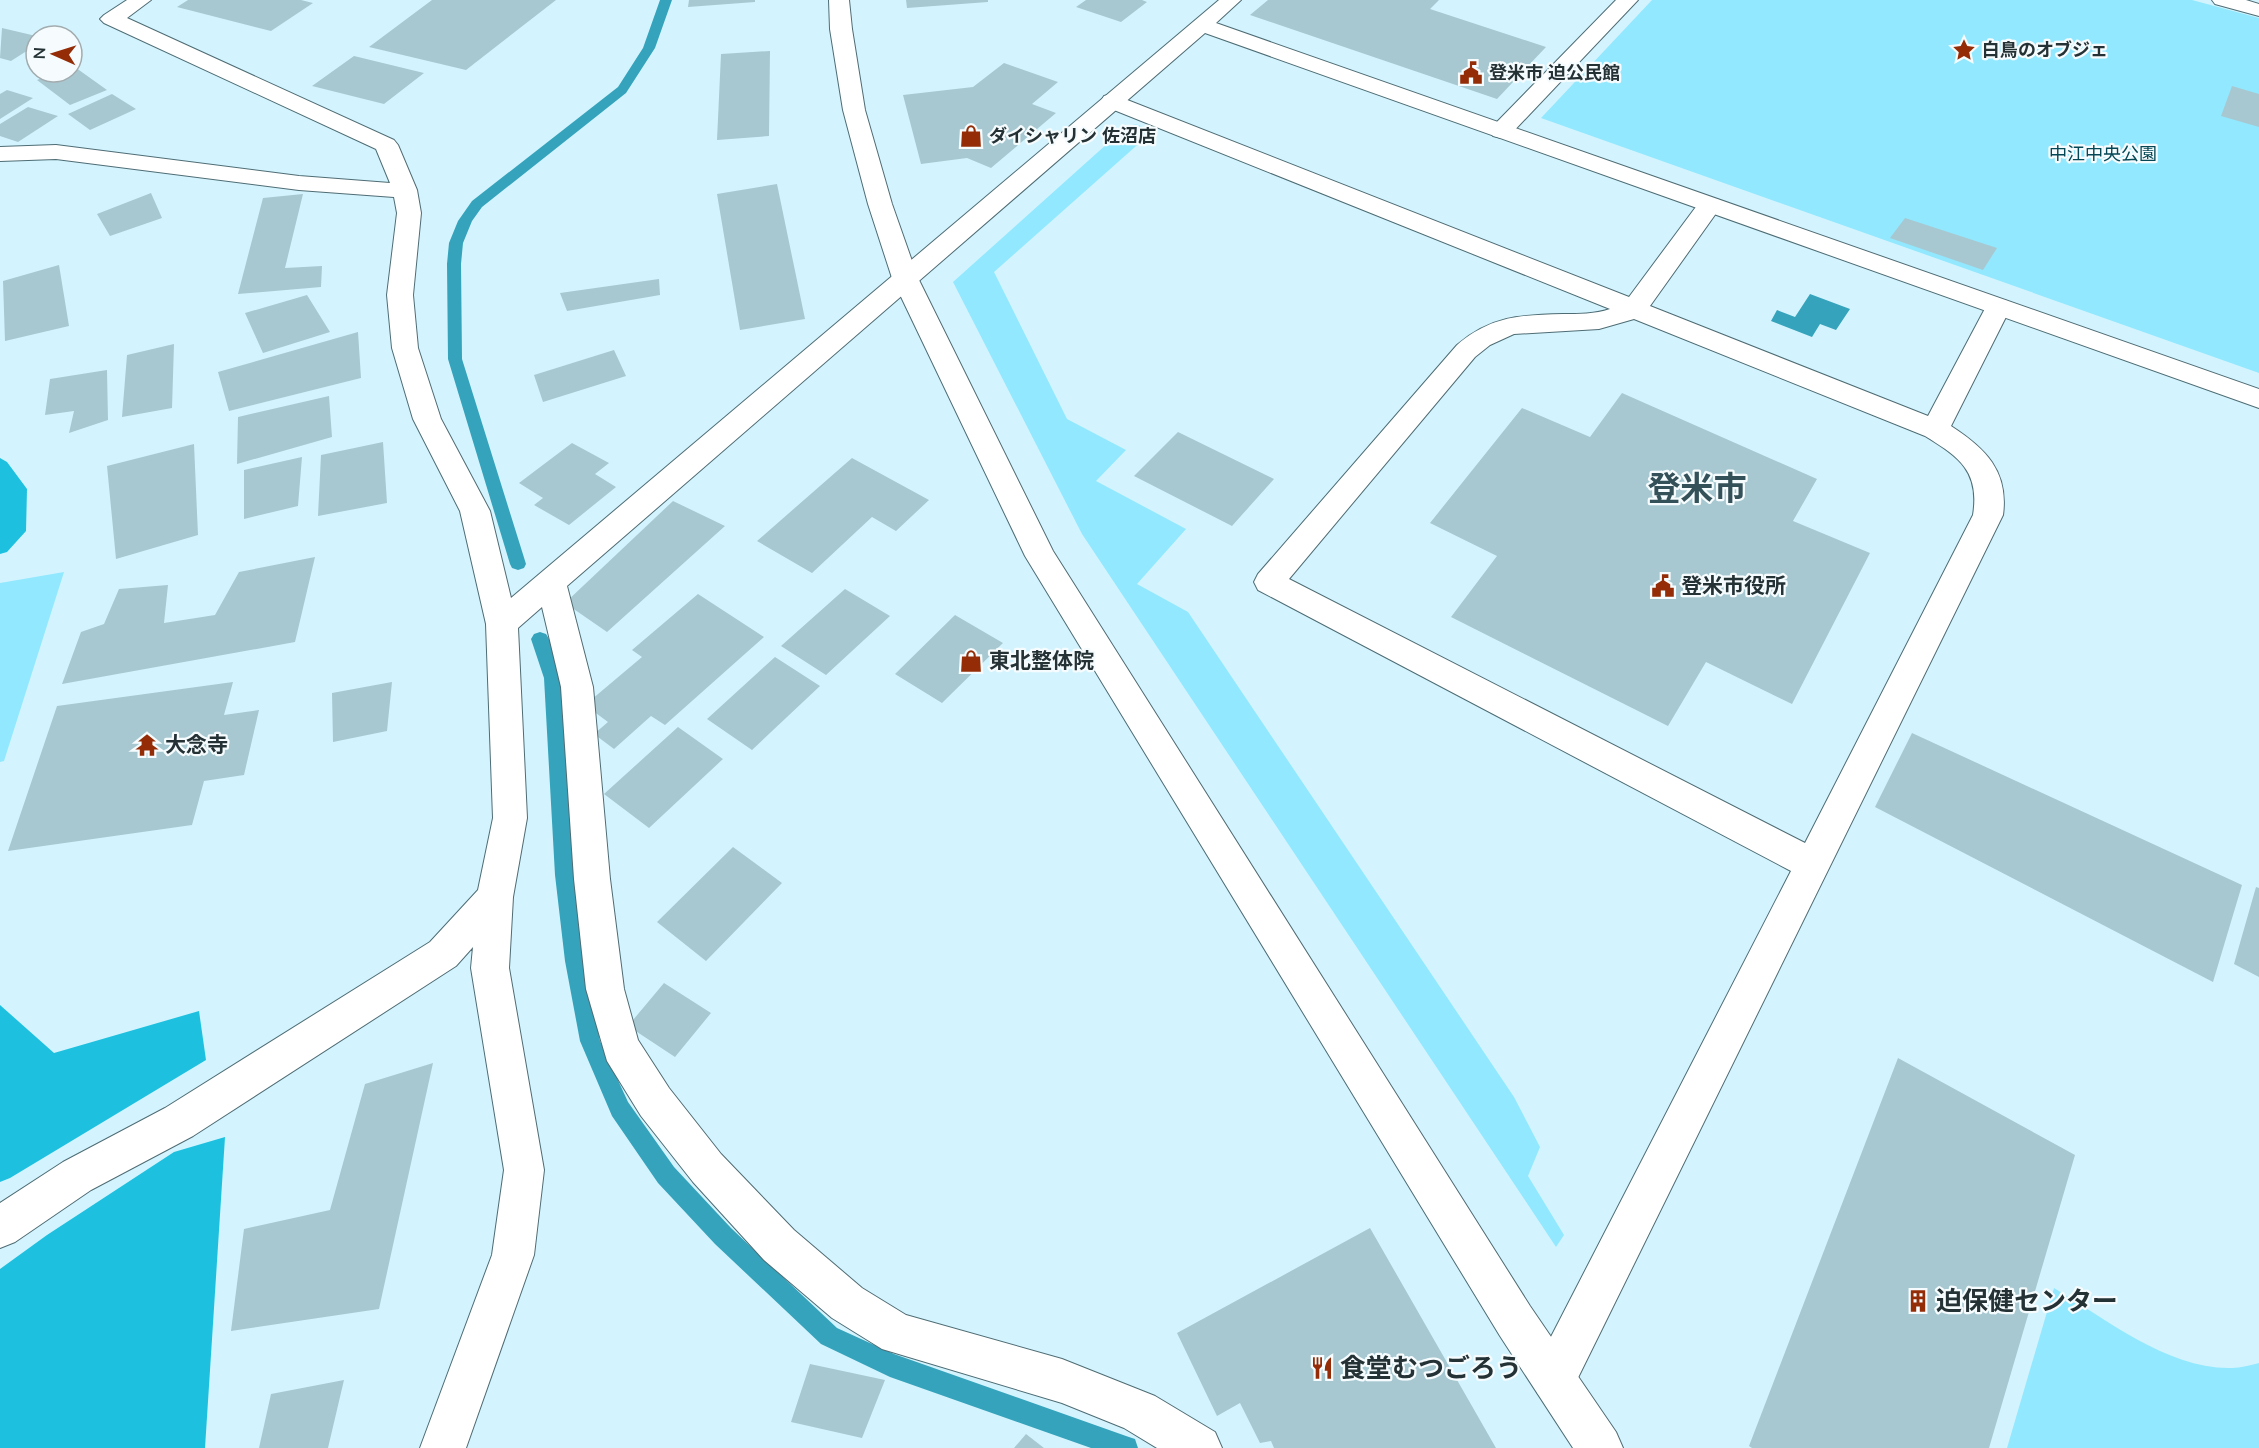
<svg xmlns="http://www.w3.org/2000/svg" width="2259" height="1448" viewBox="0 0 2259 1448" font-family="Mulish,'Noto Sans JP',sans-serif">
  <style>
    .green { fill: #92e8fe }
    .forest { fill: #1ec0e0 }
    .water { fill: #35a3bb }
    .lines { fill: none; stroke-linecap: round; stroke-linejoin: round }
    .stream { fill: #35a3bb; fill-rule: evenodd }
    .building { fill: #a7c8d1 }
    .service-casing { stroke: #4e6c74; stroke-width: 2 }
    .minor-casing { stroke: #4e6c74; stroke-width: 2 }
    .tertiary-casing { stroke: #4e6c74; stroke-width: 2 }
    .service { fill: #fff; fill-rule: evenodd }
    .minor { fill: #fff; fill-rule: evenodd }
    .tertiary { fill: #fff; fill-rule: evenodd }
    .labels { text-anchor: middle; stroke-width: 4.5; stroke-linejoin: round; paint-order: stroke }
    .far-poi-label { font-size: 18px; font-weight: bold; fill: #243135; stroke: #f6fcfe; text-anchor: start }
    .far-park-label { font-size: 18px; fill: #054755; stroke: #f6fcfe }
    .poi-label { font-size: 21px; font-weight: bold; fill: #243135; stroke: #f6fcfe; text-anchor: start }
    .near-poi-label { font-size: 26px; font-weight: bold; fill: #243135; stroke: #f6fcfe; text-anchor: start }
    .town-label { font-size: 33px; font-weight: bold; fill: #345159; stroke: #f6fcfe }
  </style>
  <rect width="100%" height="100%" fill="#d3f4fe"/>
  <!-- green -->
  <path class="green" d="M1652,0H2192L2259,18V373L1541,118Z
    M1136,124L1153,131L994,272L1067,419L1126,450L1096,481L1186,529L1137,584L1188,612L1514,1097L1540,1147L1528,1176L1564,1235L1556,1247L1082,534L953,282L1127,126Z
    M64,572L4,761L0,762V583Z
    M2054,1288C2106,1319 2169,1370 2232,1368C2241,1368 2250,1365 2259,1363V1448H2007Z"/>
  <!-- forest -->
  <path class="forest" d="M0,458L7,462L27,489L26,531L7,552L0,554Z
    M0,1005L54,1053L199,1011L206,1060L10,1178L0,1182Z
    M225,1137L205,1448H0V1269L47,1235L174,1152Z"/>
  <!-- water -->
  <path class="water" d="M1810,294L1850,309L1836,330L1820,324L1812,337L1771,321L1777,310L1795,317Z"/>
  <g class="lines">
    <!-- stream -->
    <path class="stream" d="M660,0H672L655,48L626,93L482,207L472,221L463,243L461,264L462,359L526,564L524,568L518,570L512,568L510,564L448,359L447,264L449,243L458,221L472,201L618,87L643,48Z
      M540,632L546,634L549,639L562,678L575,875L585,961L600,1041L628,1102L674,1167L731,1228L837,1328L894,1354L1126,1436L1135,1439L1138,1448H1091L890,1377L821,1344L715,1244L658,1183L612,1116L580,1041L565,961L555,875L544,678L531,639L534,634Z"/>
  </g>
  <!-- building -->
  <path class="building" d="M188,0H301L313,3L271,31L177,7Z
    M432,0H556L466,70L369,47Z
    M689,0H755V2L688,7Z
    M906,0H988V2L907,8Z
    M1086,0H1142L1147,2L1121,22L1076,7Z
    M1268,0H1439L1430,9L1546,47L1497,99L1250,15Z
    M2,28L36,36V45L11,61L0,58Z
    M770,51L769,136L717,140L721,54Z
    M354,56L424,73L384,104L312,86Z
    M1004,63L1058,82L1032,104L1056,113L991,168L967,158L921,164L903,95L973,87Z
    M72,65L107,90L70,105L37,80L56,72H72Z
    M2232,86L2259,94V127L2221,116Z
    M7,90L33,98L0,119V94Z
    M112,94L136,109L90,130L68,114Z
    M28,107L58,116L18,142L0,136V124Z
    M777,184L805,319L740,330L717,194Z
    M151,193L162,218L110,236L97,214Z
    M303,194L285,268L322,266L321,287L238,294L263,198Z
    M1905,218L1997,248L1983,270L1890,238Z
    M59,265L69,326L5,341L3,281Z
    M659,279L660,295L567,311L560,293Z
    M307,295L330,332L263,353L245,313Z
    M358,332L361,378L229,411L218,372Z
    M174,344L172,408L122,417L127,355Z
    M614,350L626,376L543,402L534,375Z
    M107,370L108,420L69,433L74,411L45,415L50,379Z
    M1622,393L1817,479L1793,521L1870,553L1792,704L1706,662L1668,726L1451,617L1497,556L1430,523L1522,408L1590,437Z
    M329,396L332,437L237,464L238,417Z
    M1178,432L1274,479L1232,526L1134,476Z
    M383,442L387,503L318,516L321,455Z
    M572,443L609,463L595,474L616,487L569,525L534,505L543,498L519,483Z
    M194,444L198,535L116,559L107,466Z
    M302,457L298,506L244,519V470Z
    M852,458L929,500L896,531L872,517L812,573L757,541Z
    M673,501L725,526L607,632L565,603Z
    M315,557L295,642L62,684L81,632L104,624L119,589L168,585L164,623L215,615L239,572Z
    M845,589L890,616L826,675L781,646Z
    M698,594L764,637L665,725L651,716L614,749L594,734L608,722L585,705L642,657L632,650Z
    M955,615L1003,643L942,703L895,674Z
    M775,657L820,686L752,750L707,719Z
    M233,682L224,715L259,710L244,775L204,781L192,825L8,851L57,706Z
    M392,682L387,731L333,742L332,693Z
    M678,727L723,759L649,828L604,794Z
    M1912,733L2242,885L2213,982L1875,807Z
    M733,847L782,883L706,961L657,922Z
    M2256,887L2259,888V977L2234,964Z
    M664,983L711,1013L675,1057L628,1026Z
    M1898,1058L2075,1155L1989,1448H1752L1749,1446Z
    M433,1063L379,1309L231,1331L244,1229L330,1210L365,1084Z
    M1370,1228L1496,1448H1274L1271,1441L1260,1443L1240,1403L1217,1416L1177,1333Z
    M810,1364L885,1380L862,1438L791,1422Z
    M344,1380L328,1448H259L271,1394Z
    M1026,1434L1044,1448H1014Z"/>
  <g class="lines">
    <!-- service casing -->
    <g class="service-casing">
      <path id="service" d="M1616,0H1638L1509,136L1501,138L1493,136L1490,131L1493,126Z
        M1112,94L1629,297L1701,200L1710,198L1719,200L1722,205L1650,306L1928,416L1989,301L1998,299L2007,301L2011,307L1951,426C1985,448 2009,471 2003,515L1570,1394L1554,1400L1538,1394L1532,1378L1538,1362L1791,871L1258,590L1254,582L1258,574L1457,345C1491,316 1520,315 1563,314C1578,314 1595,314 1610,309L1104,106L1101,101L1104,96ZM1634,319L1925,436C1959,457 1980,471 1973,515L1805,843L1289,579L1475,357L1490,345L1514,334L1599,329Z"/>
    </g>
    <!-- minor casing -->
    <g class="minor-casing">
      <path id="minor" d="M127,0H151L127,18L394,140L398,145L417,190L421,213L413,295L418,348L441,419L490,511L511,598L1219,0H1241L1216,23L2259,389V408L1205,33L567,586L593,687L610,879L624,989L638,1040L669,1088L721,1154L794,1230L862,1288L906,1315L1062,1359L1155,1396L1215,1432L1222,1448H1157L1124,1428L1062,1403L882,1349L832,1318L764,1260L693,1182L641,1116L607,1061L586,989L574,879L561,687L542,607L518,628L527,818L513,897L509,968L544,1170L534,1255L466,1448H420L492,1255L504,1170L471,968L473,947L456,966L193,1136L91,1190L15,1242L0,1248V1203L63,1162L165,1108L430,942L478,890L493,818L486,624L460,511L413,419L392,348L387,295L397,213L394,197L299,190L56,159L0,161V147L56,145L299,176L390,183L376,149L104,23L100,19L104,15Z
        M2212,0H2246L2259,4V16L2215,4Z"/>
    </g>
    <!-- tertiary casing -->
    <g class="tertiary-casing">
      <path id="tertiary" d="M829,0H849L852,29L865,110L892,204L918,278L1053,551L1530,1306L1616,1432L1623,1448H1573L1500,1336L1025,556L892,278L868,204L843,110L830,29Z"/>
    </g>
    <!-- service -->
    <use href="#service" class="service"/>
    <!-- minor -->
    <use href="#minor" class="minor"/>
    <!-- tertiary -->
    <use href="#tertiary" class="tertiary"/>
  </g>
  <!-- icons -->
  <defs>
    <g id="sight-bare" transform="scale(1.8)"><path d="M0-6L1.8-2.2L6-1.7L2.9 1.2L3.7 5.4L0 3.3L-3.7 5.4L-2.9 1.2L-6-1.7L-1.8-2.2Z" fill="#942d07" stroke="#f6fcfe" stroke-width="2.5" paint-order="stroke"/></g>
    <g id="civic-bare" transform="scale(1.8)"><path d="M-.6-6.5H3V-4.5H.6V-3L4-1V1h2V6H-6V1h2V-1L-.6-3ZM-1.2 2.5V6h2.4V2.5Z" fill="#942d07" stroke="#f6fcfe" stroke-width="2.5" paint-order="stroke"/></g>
    <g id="shop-bare" transform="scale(1.8)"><path d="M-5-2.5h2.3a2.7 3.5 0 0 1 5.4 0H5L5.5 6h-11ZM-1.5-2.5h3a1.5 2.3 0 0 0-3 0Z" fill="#942d07" stroke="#f6fcfe" stroke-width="2.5" paint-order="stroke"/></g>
    <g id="temple-bare" transform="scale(1.8)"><path d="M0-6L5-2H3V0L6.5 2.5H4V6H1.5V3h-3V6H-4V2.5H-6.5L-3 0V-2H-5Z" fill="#942d07" stroke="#f6fcfe" stroke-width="2.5" paint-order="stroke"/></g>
    <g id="building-bare" transform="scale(1.8)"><path d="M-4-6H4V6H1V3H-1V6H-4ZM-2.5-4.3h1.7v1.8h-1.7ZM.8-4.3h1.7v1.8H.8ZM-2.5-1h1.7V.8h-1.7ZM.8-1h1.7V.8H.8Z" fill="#942d07" stroke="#f6fcfe" stroke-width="2.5" paint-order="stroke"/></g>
    <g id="restaurant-bare" transform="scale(1.8)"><path d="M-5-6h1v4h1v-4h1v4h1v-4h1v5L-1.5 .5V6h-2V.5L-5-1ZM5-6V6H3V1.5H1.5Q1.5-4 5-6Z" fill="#942d07" stroke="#f6fcfe" stroke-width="2.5" paint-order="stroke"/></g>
  </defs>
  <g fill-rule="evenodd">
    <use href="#sight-bare" x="1964" y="50"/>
    <use href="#civic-bare" x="1471" y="73"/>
    <use href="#shop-bare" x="971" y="136"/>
    <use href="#civic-bare" x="1663" y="586"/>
    <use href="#shop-bare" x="971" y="661"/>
    <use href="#temple-bare" x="147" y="745"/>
    <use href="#building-bare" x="1918" y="1301"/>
    <use href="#restaurant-bare" x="1322" y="1368"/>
  </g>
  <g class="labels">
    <!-- far-poi labels -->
    <g class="far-poi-label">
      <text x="1982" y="56">白鳥のオブジェ</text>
      <text x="1489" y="79">登米市 迫公民館</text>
      <text x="989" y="142">ダイシャリン 佐沼店</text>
    </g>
    <!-- far-park labels -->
    <g class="far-park-label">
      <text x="2103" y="160">中江中央公園</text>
    </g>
    <!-- poi labels -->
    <g class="poi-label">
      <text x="1681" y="593">登米市役所</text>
      <text x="989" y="668">東北整体院</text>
      <text x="165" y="752">大念寺</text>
    </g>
    <!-- near-poi labels -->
    <g class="near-poi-label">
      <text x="1936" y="1310">迫保健センター</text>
      <text x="1340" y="1377">食堂むつごろう</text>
    </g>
    <!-- town labels -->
    <g class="town-label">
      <text x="1697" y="500">登米市</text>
    </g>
  </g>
  <!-- north arrow -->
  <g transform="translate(54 54) rotate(273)"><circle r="28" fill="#f6fcfe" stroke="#a2abae" stroke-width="1.5"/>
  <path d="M0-4.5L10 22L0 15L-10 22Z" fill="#942d07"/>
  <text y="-9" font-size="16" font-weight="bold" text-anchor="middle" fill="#243135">N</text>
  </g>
</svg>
